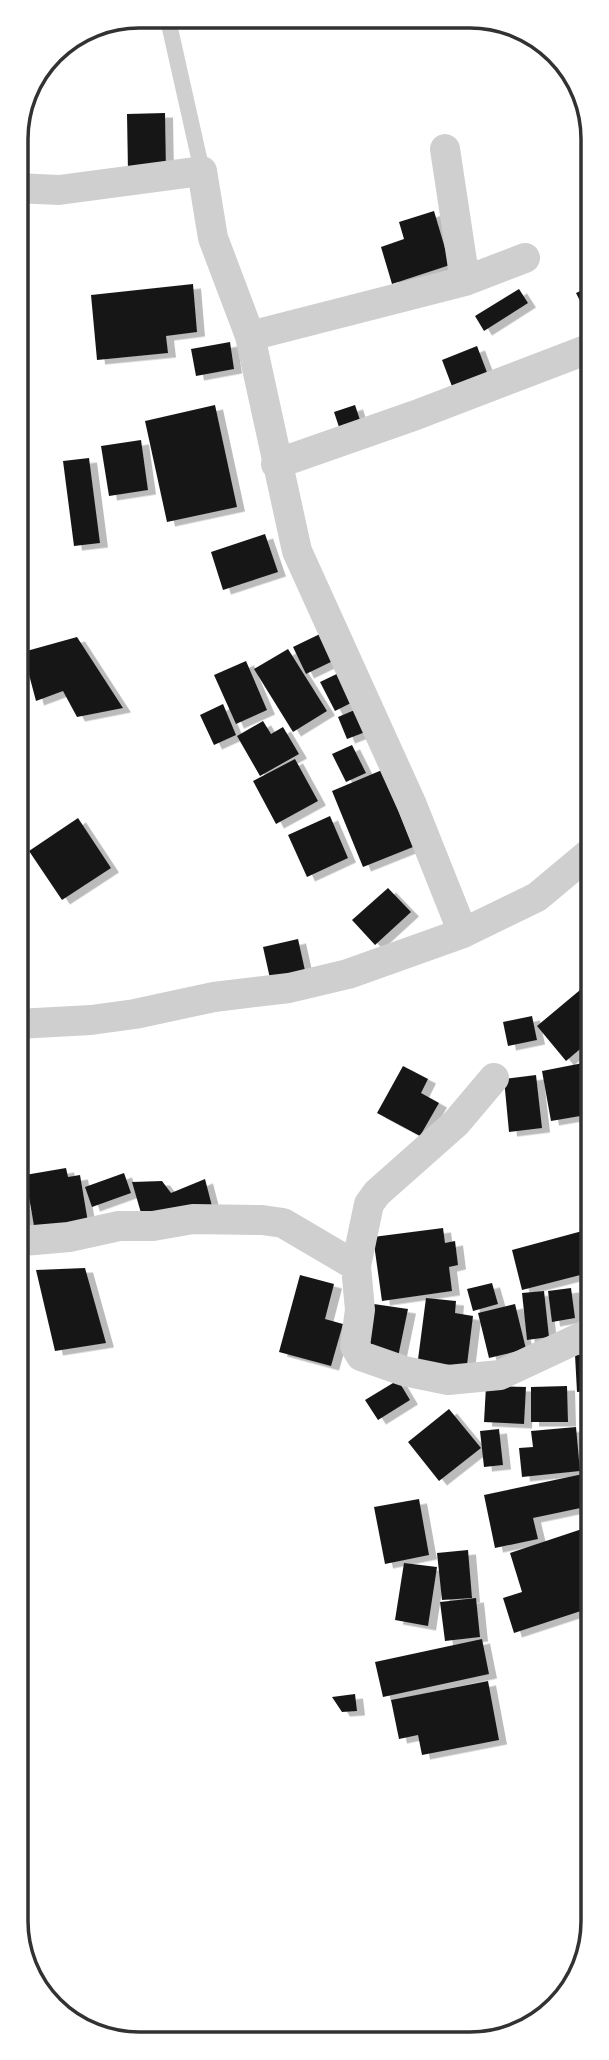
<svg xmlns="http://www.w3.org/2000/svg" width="609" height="2060" viewBox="0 0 609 2060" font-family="'Work Sans',sans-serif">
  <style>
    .building { fill: #191919; filter: url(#shadow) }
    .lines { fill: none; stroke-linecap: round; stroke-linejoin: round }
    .service { stroke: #cfcfcf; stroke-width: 16 }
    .minor { stroke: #cfcfcf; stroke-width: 30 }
    .rim { fill: none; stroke: #323232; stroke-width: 3.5 }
  </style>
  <defs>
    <filter id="shadow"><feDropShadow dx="8" dy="4.5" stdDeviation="0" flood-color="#0004"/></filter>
  </defs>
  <rect width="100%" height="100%" fill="#fff"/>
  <!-- building -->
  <path class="building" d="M165,113L166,171L128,172L127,114Z
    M434,211L450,265L392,284L381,247L404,239L399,222Z
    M193,284L197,332L166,336L168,353L97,360L91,295Z
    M591,286V323L576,293Z
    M519,289L528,303L484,331L475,316Z
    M230,342L234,369L196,376L191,349Z
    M477,346L488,375L453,389L442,360Z
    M215,405L237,507L167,522L145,421Z
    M355,405L361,423L340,430L334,412Z
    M141,440L148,490L109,496L101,446Z
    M89,458L100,543L74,546L63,461Z
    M265,534L278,572L223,590L211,552Z
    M324,632L337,659L306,674L293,647Z
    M77,637L123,708L77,717L63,691L36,701L23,652Z
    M288,649L327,711L293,732L254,669Z
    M246,661L267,710L236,724L214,675Z
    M343,671L357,700L335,711L320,682Z
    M223,704L236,735L214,745L200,715Z
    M359,708L368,731L347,739L338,717Z
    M263,721L271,734L283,727L299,754L260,776L237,736Z
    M352,745L366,773L346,782L332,754Z
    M295,759L318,801L276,824L253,781Z
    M382,770L413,847L363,867L332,791Z
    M330,816L348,858L307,877L288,835Z
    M78,818L111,868L62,900L29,851Z
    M388,888L411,912L375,945L352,920Z
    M298,939L306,975L271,983L263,947Z
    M592,980V1039L566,1061L537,1026Z
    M532,1016L537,1040L508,1046L503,1022Z
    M583,1063L592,1114L551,1121L542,1071Z
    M403,1066L428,1079L421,1093L439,1103L420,1136L377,1113Z
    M536,1075L542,1128L509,1132L504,1079Z
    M66,1168L68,1177L80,1175L89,1228L36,1237L25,1175Z
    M124,1173L131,1193L92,1207L85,1187Z
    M205,1179L213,1210L141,1213L132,1182L162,1181L171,1193Z
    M17,1186L29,1226L17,1230Z
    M443,1228L445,1243L455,1241L458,1265L449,1267L452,1291L382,1301L373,1237Z
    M586,1230L592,1255V1272L522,1290L512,1250Z
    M85,1268L106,1343L55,1351L36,1270Z
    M300,1275L334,1284L325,1319L343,1324L331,1366L279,1352Z
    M492,1283L498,1304L473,1311L467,1289Z
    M571,1288L575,1318L552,1322L548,1291Z
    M544,1291L549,1337L527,1340L522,1293Z
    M426,1298L456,1301L455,1313L473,1316L466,1373L417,1367Z
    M367,1303L408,1309L398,1357L359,1351Z
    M515,1304L526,1349L489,1358L478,1313Z
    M592,1354V1391L577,1392L575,1355Z
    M398,1380L410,1400L378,1420L365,1400Z
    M486,1386L526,1387L524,1424L484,1422Z
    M567,1386L568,1422H531V1387Z
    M449,1409L481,1448L439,1481L408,1442Z
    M576,1427L580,1471L522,1477L519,1448L533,1447L531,1431Z
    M499,1429L503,1465L484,1467L480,1431Z
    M583,1474L590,1506L533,1518L538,1539L495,1548L484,1495Z
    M419,1499L429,1555L385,1564L374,1507Z
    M588,1527L593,1542V1607L514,1633L503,1598L522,1592L510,1553Z
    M468,1550L472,1598L442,1600L437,1553Z
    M404,1563L437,1567L428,1626L395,1620Z
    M476,1598L480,1637L445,1641L440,1602Z
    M482,1639L489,1674L383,1697L375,1662Z
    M488,1681L499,1740L422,1755L418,1735L399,1739L391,1700Z
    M355,1694L357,1711L342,1712L332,1697Z"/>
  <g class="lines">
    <!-- service -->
    <path class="service" d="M169,24L202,171"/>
    <!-- minor -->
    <path class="minor" d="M445,149L465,281
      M16,188L59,190L202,171L213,238L250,336L297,551L412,805L463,933
      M250,336L465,281L525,258
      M276,464L416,415L591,348
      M17,1024L91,1020L135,1014L214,997L289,988L348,974L463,933L537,897L592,851
      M17,1240L23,1241L69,1237L119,1226H153L193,1219L262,1220L283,1223L356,1266L360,1310L355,1346L361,1356L404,1371L448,1380L500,1375L592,1332
      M356,1266L369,1204L377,1193L456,1123L494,1078"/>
  </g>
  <!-- crop -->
  <path d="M0 0H609V2060H0ZM139 28H470A111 111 0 0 1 581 139V1921A111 111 0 0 1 470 2032H139A111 111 0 0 1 28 1921V139A111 111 0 0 1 139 28Z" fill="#fff" fill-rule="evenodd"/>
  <path class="rim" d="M139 28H470A111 111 0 0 1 581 139V1921A111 111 0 0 1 470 2032H139A111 111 0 0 1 28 1921V139A111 111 0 0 1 139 28Z"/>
</svg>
